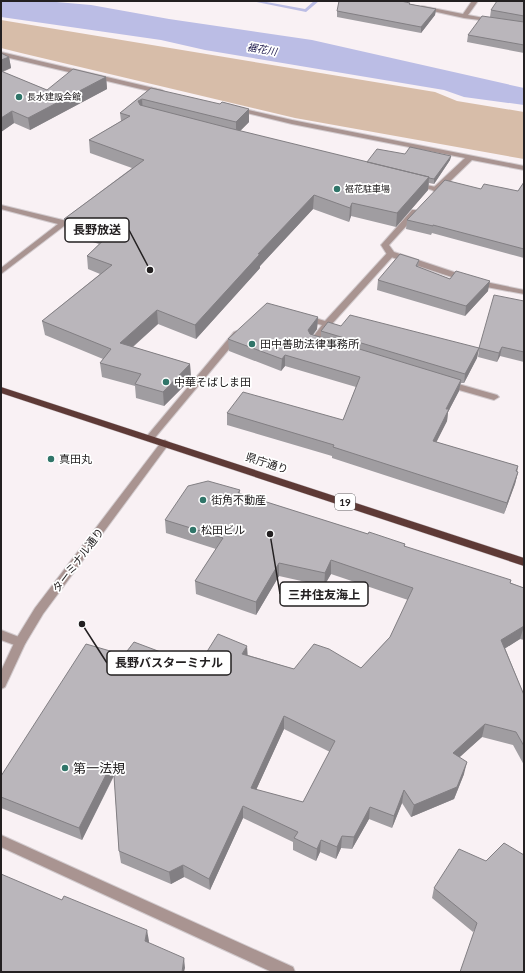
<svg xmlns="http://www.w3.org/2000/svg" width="525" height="973" viewBox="0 0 525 973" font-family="Lato,'Noto Sans JP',sans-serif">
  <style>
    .green { fill: #d7bda9 }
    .water { fill: #bbbde5 }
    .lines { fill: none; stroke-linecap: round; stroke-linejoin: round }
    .stream { fill: #bbbde5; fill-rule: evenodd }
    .service-casing { stroke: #d2cbce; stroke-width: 2 }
    .minor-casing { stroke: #d2cbce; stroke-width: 2 }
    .tertiary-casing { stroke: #d2cbce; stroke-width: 2 }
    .trunk-casing { stroke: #d2cbce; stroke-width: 1 }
    .service { fill: #a99491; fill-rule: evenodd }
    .minor { fill: #a99491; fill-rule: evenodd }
    .tertiary { fill: #a99491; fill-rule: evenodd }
    .trunk { fill: #5e3a36; fill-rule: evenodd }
    .wall { fill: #a09da1; fill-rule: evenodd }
    .shaded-wall { fill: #827f83 }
    .building { fill: #bab6bb; stroke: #827f83; fill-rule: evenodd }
    .poi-dot { fill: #307569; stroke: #fff; stroke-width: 1.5 }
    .labels { text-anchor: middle; stroke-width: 3.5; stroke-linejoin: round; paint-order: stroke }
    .far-poi-label { font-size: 9px; fill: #232021; stroke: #fff; text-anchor: start }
    .far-water-label { font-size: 10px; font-style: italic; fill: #252152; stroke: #fff }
    .shield { fill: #fff; stroke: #656364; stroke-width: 1 }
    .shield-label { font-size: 10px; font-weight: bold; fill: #232021 }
    .poi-label { font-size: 11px; fill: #232021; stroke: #fff; text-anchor: start }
    .street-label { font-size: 11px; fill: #232021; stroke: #fff }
    .near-poi-label { font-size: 13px; fill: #232021; stroke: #fff; text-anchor: start }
    .leader { fill: none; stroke: #232021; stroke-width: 1.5 }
    .callout-dot { fill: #232021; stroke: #fff; stroke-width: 1.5 }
    .callout { fill: #fff; stroke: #232021; stroke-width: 1.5 }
    .callout-label { font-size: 12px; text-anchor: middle; font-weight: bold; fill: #232021 }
  </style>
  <rect width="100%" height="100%" fill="#f9f1f4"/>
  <!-- green -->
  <path class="green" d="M1,20L435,92L457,101L524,112V159L295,118L21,53L1,48Z"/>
  <!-- water -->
  <path class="water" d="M1,1H45L91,5L169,19L312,40L524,88V105L464,97L444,90L205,50L161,40L1,17Z"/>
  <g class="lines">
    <!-- stream -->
    <path class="stream" d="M252,1H261L305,9L314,1H319L306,12Z"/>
    <!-- service casing -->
    <g class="service-casing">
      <path id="service" d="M412,182L436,187L440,189L436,191L411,184Z
        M388,252H391L395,254L330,326L319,340L322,343L321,345L310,344L309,342L322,325L302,320L301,318L302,316L305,315L325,321Z
        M237,331L241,334L240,336L153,440H147L145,438L147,436L234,332Z
        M448,381L497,395L499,397L494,400L445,386L443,384Z
        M1,630L24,639L26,642L24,645L20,647L1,640Z"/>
    </g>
    <!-- minor casing -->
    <g class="minor-casing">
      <path id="minor" d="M472,1H478L468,15L495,20V22L464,18L419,8L422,6L463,14Z
        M1,52L162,90L165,92L162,94L1,56Z
        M236,107L292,120L524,166V170L472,160L439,192H436L432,190L433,188L465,158L292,124L234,110V108Z
        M1,205L67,221L68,223L1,274V268L58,224L1,209Z
        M412,210H415L419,212L389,245L394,252L481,281L524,290V294L476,285L388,256L381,245Z
        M1,835L293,967L295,972H272L1,847Z"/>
    </g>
    <!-- tertiary casing -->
    <g class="tertiary-casing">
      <path id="tertiary" d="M165,440L170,443L168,445L43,614L25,644L5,687L1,689V671L16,639L35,608L162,441Z"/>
    </g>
    <!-- trunk casing -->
    <g class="trunk-casing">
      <path id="trunk" d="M1,387L524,558V566L1,393Z"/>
    </g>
    <!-- service -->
    <use href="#service" class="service"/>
    <!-- minor -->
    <use href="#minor" class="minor"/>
    <!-- tertiary -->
    <use href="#tertiary" class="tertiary"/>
    <!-- trunk -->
    <use href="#trunk" class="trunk"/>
  </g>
  <!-- wall -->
  <path class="wall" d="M524,1V53L467,42L468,35L490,17L491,10Z
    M410,4L436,9L435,15L421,33L337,17V11Z
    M1,53L9,57L11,68L3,72L47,90L106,77L107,89L30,130L14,123L1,132Z
    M151,88L249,122L240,131L367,162L405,154L451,156L450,160L434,184L429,183L428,190L396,227L351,216L349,222L313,209L260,266V268L196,339L158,324L133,347L190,364L191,379L164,406L136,398L135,386L102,377L100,363L103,359L45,335L42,321L100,274L88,269L87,256L99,244L65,233L64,219L132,168L90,153L89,140L121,121L120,113Z
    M524,182V258L432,233L431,235L406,229L407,220L481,189L518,191Z
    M419,260L418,267L450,279L488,291L465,316L377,290L378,280Z
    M524,301V362L500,356L497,362L478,357L479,348Z
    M318,317L317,329L313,335L321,337V331L341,326L479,348L477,358L464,383H461L459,391L448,412L447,421L436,442L518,466L517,472H518L515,484L504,514L332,458V456L227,425V413L343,420L356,387L285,366L281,371L229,351L228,339Z
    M240,490V494L368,534L405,544V547L511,583L524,588V640L520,639L505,648L524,695V765L513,745L482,737L459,757L464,774L454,799L411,817L402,803L392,828L369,819L352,849L341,848L336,859L320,852L316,861L293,850V842L243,818L210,890L184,877L171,884L121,863L119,851L114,776L82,840L1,808V776L124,655L198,666L248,655L294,669L361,668L390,637L408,600L331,574L324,586L279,576L256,615L196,594L195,581L216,549L166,533L165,520ZM284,729L330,752L303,802L256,790Z
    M524,855L473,932L432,898L434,888L486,861Z"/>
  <!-- shaded-wall -->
  <path class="shaded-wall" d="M436,9L435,15L421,33V27Z
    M9,57L11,68L1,72V60Z
    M106,77L107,89L30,130L28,118Z
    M142,99L143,112L140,114L138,101Z
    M249,109V122L236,135V122Z
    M12,111L14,123L1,132V118Z
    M451,156L450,160L434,184V179Z
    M429,177L428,190L396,227L397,213Z
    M314,195L313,209L260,266V268L196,339L195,325L258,254Z
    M352,203L351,216L349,222L350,208Z
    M490,281L488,291L465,316L466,306Z
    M157,310L158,324L121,357L120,343Z
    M318,317L317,329L308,341V330Z
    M502,347L500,356L497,362L499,353Z
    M479,348L477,358L464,383L465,374Z
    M285,355V366L281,371L282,359Z
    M190,364L191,379L164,406L163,392Z
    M461,380L459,391L448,412L447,421L431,453L433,441L446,409Z
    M518,466L516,477L518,472L515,484L504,514L507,503Z
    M331,560V574L324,586L325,573Z
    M279,563V576L256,615V602Z
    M524,626L520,639L498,653L501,640Z
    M247,646L248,659L242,654Z
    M284,716V729L251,801V788Z
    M485,724L482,737L450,766L453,753Z
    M113,761L115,773L82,840L79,828Z
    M467,762L464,774L454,799L411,817L414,805Z
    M404,790L402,803L392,828L394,816Z
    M243,806V818L210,890L209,879Z
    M370,807L369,819L352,849L354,837Z
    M342,836L341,848L336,859L337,847Z
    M321,840L320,852L316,861L317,849Z
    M183,865L184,877L171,884L169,872Z
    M147,930L149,941L147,952L145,941Z
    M184,958L185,968L184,972H182Z"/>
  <!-- building -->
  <path class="building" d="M339,1H401L410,3L409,4L436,9L421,27L337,11Z
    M497,1H524V16L491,10Z
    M482,16L524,22V45L468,35Z
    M1,53L9,57L1,60Z
    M73,69L106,77L28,118L12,111L1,118V71L47,90Z
    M151,88L220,104L222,102L249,109L236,122L142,99L138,101L140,105L229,128L429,177L397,213L352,203L350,208L314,195L258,254H260L195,325L157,310L120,343L190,364L163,392L135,384L141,374L100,363L111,349L42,321L112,265L87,256L109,235L64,219L144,160L89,140L130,116L120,113Z
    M410,147L451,156L434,179L429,178V177L367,162L377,149L405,154Z
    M445,180L481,189L484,184L518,191L524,182V249L433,225V226L407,220Z
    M400,254L419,260L416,266L450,279L456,271L490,281L466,306L378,280Z
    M494,295L524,301V352L502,347L499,353L479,348Z
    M267,303L318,317L308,330L310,334L461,380L446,409H449L433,441L518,466L516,471L518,472L507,503L333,447L334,445L227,413L243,392L343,420L360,377L285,355L282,359L228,339Z
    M350,315L479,348L465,374L321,331L328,322L341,326Z
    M208,481L240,490L238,493L368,534L369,532L405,544L404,546L511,580L510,583L524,588V626L501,640L524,695V746L516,732L485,724L453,753L467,762L457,787L414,805L404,790L394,816L370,807L354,837L342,836L337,847L321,840L317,849L294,838L298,832L243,806L209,879L183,865L169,872L119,851L113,761L79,828L1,797V776L86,644L124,655L134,642L198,666L218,634L247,646L242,654L294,669L314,644L329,649L361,668L390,637L413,588L331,560L325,573L279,563L256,602L195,581L223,538L165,520L188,486ZM284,716L335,741L303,802L251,788Z
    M504,843L524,855V972H460L477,923L434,888L459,849L486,861Z
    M1,874L62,900L64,896L147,930L145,941L184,958L182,972H1Z"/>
  <!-- markers -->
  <g class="poi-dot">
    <circle cx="19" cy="97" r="4"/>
    <circle cx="337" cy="189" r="4"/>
    <circle cx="252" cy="344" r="4"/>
    <circle cx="166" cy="382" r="4"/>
    <circle cx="51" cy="459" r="4"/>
    <circle cx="203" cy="500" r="4"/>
    <circle cx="193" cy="530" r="4"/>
    <circle cx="65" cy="768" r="4"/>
  </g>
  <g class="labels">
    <!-- far-poi labels -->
    <g class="far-poi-label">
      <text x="27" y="100">長水建設会館</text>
      <text x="345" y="192">裾花駐車場</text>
    </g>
    <!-- far-water labels -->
    <g class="far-water-label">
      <text transform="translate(262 49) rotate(10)" y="4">裾花川</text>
    </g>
    <!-- shield labels -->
    <rect class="shield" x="335" y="494" width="20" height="16" rx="3"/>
    <g class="shield-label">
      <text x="345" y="506">19</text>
    </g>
    <!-- poi labels -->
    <g class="poi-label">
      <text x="260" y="348">田中善助法律事務所</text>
      <text x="174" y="386">中華そばしま田</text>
      <text x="59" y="463">真田丸</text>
      <text x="211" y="504">街角不動産</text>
      <text x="201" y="534">松田ビル</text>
    </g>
    <!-- street labels -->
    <g class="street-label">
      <text transform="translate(267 463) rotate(18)" y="4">県庁通り</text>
      <text transform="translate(78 560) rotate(-53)" y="4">ターミナル通り</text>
    </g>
    <!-- near-poi labels -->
    <g class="near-poi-label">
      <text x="73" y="773">第一法規</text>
    </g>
  </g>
  <!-- callouts -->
  <path class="leader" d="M150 270L129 230M270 534L280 594M82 624L107 663"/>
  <g class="callout-dot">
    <circle cx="150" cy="270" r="4"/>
    <circle cx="270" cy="534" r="4"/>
    <circle cx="82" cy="624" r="4"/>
  </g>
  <g class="callout">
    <rect x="65" y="218" width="64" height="24" rx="4"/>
    <rect x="280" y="582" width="88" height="24" rx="4"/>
    <rect x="107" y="651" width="124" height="24" rx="4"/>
  </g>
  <g class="callout-label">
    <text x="97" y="234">長野放送</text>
    <text x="324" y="599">三井住友海上</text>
    <text x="169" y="667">長野バスターミナル</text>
  </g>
  <!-- border -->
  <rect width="525" height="973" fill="none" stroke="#232021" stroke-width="4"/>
</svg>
